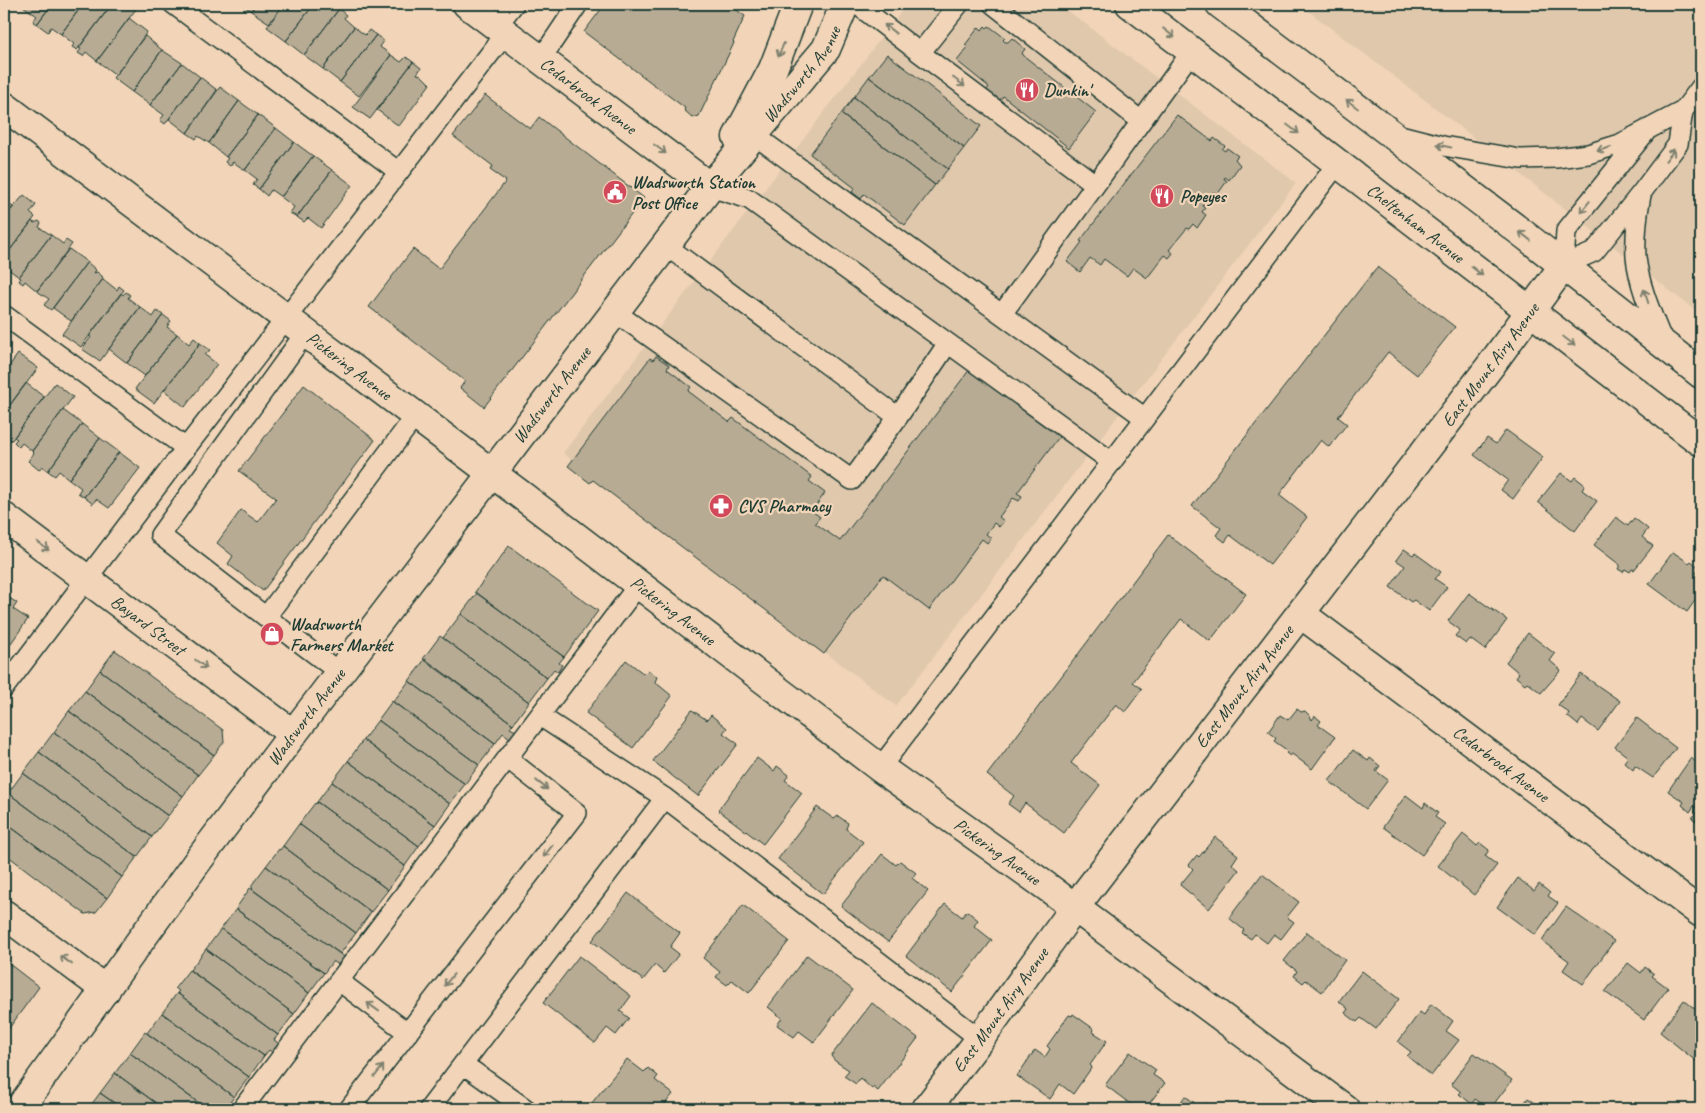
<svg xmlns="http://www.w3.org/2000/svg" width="1705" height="1113" viewBox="0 0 1705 1113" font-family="Caveat,sans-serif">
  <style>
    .built { fill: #e0c8ad }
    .building { fill: #b7ab94; stroke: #1f3d34 }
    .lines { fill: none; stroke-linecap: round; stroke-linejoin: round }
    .service-casing { stroke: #1f3d34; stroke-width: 22 }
    .minor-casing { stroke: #1f3d34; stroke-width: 31 }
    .secondary-casing { stroke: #1f3d34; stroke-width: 31 }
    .service { stroke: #f2d5b8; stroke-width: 19 }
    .minor { stroke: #f2d5b8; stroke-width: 28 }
    .secondary { stroke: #f2d5b8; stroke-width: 28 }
    .oneway { stroke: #7e816f }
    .labels { text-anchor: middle; stroke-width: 4.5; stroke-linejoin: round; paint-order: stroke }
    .street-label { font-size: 18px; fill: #1f3d34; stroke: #f2d5b8 }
    .poi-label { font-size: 18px; font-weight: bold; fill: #1f3d34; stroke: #f2d5b8; text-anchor: start }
  </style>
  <rect width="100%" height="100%" fill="#f2d5b8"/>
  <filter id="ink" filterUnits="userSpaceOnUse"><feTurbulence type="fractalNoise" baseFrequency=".02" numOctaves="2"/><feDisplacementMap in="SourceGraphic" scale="10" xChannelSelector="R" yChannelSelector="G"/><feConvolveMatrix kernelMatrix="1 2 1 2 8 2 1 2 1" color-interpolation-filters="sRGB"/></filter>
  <g filter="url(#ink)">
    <!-- built -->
    <path class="built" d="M907,4H1059L1296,183L896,706L563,453Z
      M1299,4H1701V315L1438,110Z"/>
    <!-- building -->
    <path class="building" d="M24,4H52L37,24L33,21L37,16L23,6Z
      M52,4H83L61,34L51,27L48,32L37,24Z
      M83,4L111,5L77,50L72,47L74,44L61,34Z
      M112,4L139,5L97,61L86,52L83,56L78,53L81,49L79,48Z
      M242,4H256L251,11Z
      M256,4H284L269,23L251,11Z
      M284,4H314L286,41L267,27Z
      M314,4H339L341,6L304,55L286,41Z
      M605,4H728L745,16L733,42L734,43L699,116L693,118L684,110L685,108L584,32Z
      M339,9L346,15L344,18L354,27L323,69L304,55Z
      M129,18L147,32L116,75L97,61Z
      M985,26L987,28L989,26L1005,38L1003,40L1005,42H1008L1012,38L1025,49L1022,53L1024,56L1096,112L1069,148L1003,96L997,104L984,93L989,87L957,61L968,47L965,45L979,27L982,30Z
      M354,27L365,35L369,30L376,35L340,82L323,69Z
      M376,35L384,41L380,47L391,55L359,96L340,82Z
      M145,36L162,50L132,92L113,78Z
      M162,50L182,63L150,105L132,92Z
      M887,54L981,126L964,148L869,77Z
      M391,55L401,62L406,57L413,62L370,119L353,107Z
      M413,62L421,68L417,74L421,75L430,84L399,126L377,110Z
      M182,63L200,77L165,124L160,120L164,115L150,105Z
      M200,77L217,90L187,133L169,119Z
      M869,77L964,148L948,169L854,97Z
      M220,87L239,101L209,143L198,136L196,139L187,133Z
      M485,95L530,129L539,117L644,198L484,407L460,388L465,381L369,307L413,249L439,269L506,181L490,170L493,166L453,136Z
      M854,97L948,169L935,185L841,114Z
      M239,101L258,115L226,157L209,143Z
      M841,114L935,185L905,225L864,194L861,199L852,192L855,188L810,154Z
      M258,115L276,128L245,170L233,162L230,166L225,162L228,158L226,157Z
      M1177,115L1212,141L1214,138L1225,146L1222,149L1225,151L1227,148L1238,156L1235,159L1240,165L1229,180L1225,177L1224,179L1227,181L1217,195L1213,192L1209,198L1212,200L1209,204L1205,202L1202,206L1205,208L1202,212L1206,215L1197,228L1193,224L1189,229L1187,228L1169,250L1173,253L1169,258L1165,255L1147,278L1133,268L1127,276L1104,259L1100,265L1090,258L1080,272L1067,262L1082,242L1080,241Z
      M276,128L294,142L259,189L253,185L257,179L245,170Z
      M294,142L313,156L281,197L271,190L267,196L259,189Z
      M313,156L332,170L297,217L290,213L294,207L281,197Z
      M332,170L352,185L321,228L308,218L304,222L297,217Z
      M24,195L36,205L30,213L35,217L4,258V218Z
      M7,202L13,207L4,218V205Z
      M32,221L34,223L39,221L41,223L39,227L51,235L19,277L4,266V258Z
      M51,235L63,244L66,240L72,244L37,291L25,281L23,284L19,281L21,278L19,277Z
      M69,249L87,262L51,310L44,305L49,299L37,291Z
      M87,262L96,270L94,273L97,272L102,276L103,279L71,321L53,308Z
      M1377,267L1455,327L1417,375L1388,352L1338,417L1347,424L1329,447L1321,440L1279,495L1307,517L1270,565L1230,535L1225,542L1216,535L1221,528L1192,506Z
      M103,279L117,290L119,286L124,290L81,347L62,334Z
      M126,292L130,295L128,298L140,307L100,361L82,349L91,337L89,336L121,293L123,295Z
      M140,307L153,317L157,311L163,315L127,363L109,349Z
      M163,315L171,321L167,327L177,334L145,376L127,363Z
      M177,334L189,344L194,338L200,343L154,403L135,389Z
      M200,343L210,350L205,355L217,364L185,407L164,390Z
      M18,354L38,368L4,413V373Z
      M656,356L669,365L667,369L691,387L688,391L729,422L733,418L812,477L809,481L825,493L812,511L820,517L815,523L840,541L973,365L1062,433L1017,493L1022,496L1019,501L1013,498L999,517L1004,521L999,527L994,523L986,534L991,538L987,543L982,539L929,610L883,575L824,654L593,480L590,483L568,466L650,358L653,360Z
      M26,383L44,397L12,440L6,436L7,434L4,431V413Z
      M55,383L73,397L32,451L22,443L19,447L14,442L17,439L14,437Z
      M304,385L375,440L263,591L228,564L233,556L217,543L241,510L258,522L276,498L239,471Z
      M63,410L82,424L48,471L42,466L39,470L28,461L34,453L32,451Z
      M82,424L100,438L69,479L59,471L55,476L48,471Z
      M1506,430L1543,457L1513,499L1501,490L1508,480L1474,455L1487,438L1496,444Z
      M100,438L119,452L84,497L78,493L81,488L69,479Z
      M119,452L140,468L109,508L96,499L93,504L84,497Z
      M1561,473L1572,481L1575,477L1585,485L1582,490L1597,501L1575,531L1538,502Z
      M1616,517L1628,526L1634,518L1648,529L1642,537L1653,546L1634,570L1632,569L1630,572L1625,569L1623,572L1618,569L1620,565L1594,545Z
      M1168,535L1246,594L1210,641L1181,619L1133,682L1142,689L1125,712L1116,704L1071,763L1100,785L1064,833L1025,803L1019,812L1008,804L1014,796L987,775Z
      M509,546L598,611L564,657L475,592Z
      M1404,549L1413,555L1415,553L1441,572L1435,579L1447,587L1429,611L1414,600L1411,602L1390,587L1405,566L1396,560Z
      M1673,552L1689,563L1691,561L1700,568L1696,573L1701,577V592L1687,612L1649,584Z
      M477,593L564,657L559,663L562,665L558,672L554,669L547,678L461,614Z
      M1469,593L1507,620L1485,650L1470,639L1466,644L1455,636L1460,630L1448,621Z
      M4,594L11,599L4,608Z
      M11,599L17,603L13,609L28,619L4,653V608Z
      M461,614L547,678L529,702L443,638Z
      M1528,633L1555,654L1550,661L1561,670L1541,693L1527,682L1525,684L1516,677L1519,673L1506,662Z
      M440,636L529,702L513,724L423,659Z
      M115,650L223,730L224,742L214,755L100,670Z
      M425,659L513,724L510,728L516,731L510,738L503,733L495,744L409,681Z
      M626,660L644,674L648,670L657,677L655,682L672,696L633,748L586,713Z
      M100,670L214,755L198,775L85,691Z
      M1581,674L1620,701L1598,731L1582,719L1578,725L1567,716L1569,713L1558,705Z
      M409,681L495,744L479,765L393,702Z
      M85,691L198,775L183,796L69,711Z
      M392,701L479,765L465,784L378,720Z
      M1297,709L1301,712L1305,711L1310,716L1312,720L1315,716L1321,721L1318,725L1335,737L1312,769L1292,754L1290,756L1286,753L1288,751L1274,741L1276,738L1268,732L1280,715L1288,720Z
      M692,710L707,720L711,715L727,728L723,733L738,744L698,796L653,761Z
      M69,711L183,796L168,816L54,732Z
      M1637,718L1676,748L1653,778L1635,766L1633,770L1624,762L1628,757L1615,747Z
      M378,720L465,784L450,804L363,740Z
      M54,732L168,816L152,837L39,752Z
      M363,740L450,804L435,825L348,761Z
      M1353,750L1368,761L1370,758L1380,766L1376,771L1388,780L1366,809L1329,781Z
      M39,752L152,837L137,857L23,773Z
      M757,758L774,771L777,766L789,775L785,780L802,793L763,844L718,810Z
      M1691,758L1701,766V822L1700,824L1692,818L1698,810L1694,806L1690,812L1682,805L1684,802L1668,791Z
      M348,761L435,825L419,846L332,782Z
      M23,773L137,857L122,877L8,793Z
      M332,782L419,846L405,866L317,802Z
      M8,793L122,877L107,898L4,822V799Z
      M1406,795L1423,808L1425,803L1438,813L1435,817L1445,824L1422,855L1383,827Z
      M317,802L405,866L388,890L299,824L315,803L316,804Z
      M817,807L834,819L838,816L848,823L846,829L863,842L823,894L778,859Z
      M4,822L107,898L96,912L85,914L4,853Z
      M299,824L388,890L371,912L283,846Z
      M1463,834L1477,846L1480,843L1489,850L1485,856L1497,865L1474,895L1438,866Z
      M1215,837L1238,855L1232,864L1239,870L1209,909L1180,885L1193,869L1189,865L1197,855L1199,857Z
      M283,846L371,912L356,933L266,866L279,849L280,850Z
      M882,854L896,865L900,861L916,873L912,878L928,891L888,942L841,906Z
      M266,866L356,933L340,954L252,889L253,888L251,886Z
      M1262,874L1299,902L1287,917L1294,922L1281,939L1274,934L1267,943L1255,934L1251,939L1242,933L1244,930L1229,918Z
      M1518,878L1534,891L1539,884L1550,893L1548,896L1558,903L1535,935L1497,907Z
      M250,888L346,958L340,966L333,961L324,973L237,910V907Z
      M628,893L680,933L670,947L679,954L664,973L655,965L643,980L592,941Z
      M945,904L962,917L967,911L978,920L974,926L992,940L952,992L906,956Z
      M743,905L789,941L749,993L732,980L727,985L716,977L720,972L703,958Z
      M1566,907L1614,941L1583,984L1563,970L1569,961L1542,941Z
      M236,909L324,973L309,993L221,929Z
      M221,929L309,993L294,1014L206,949Z
      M1307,932L1345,960L1322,992L1306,980L1303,983L1294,976L1297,971L1284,961Z
      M206,949L294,1014L278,1035L190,970Z
      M807,955L853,990L814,1042L799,1031L794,1037L777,1025L782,1018L768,1007Z
      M579,956L631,996L620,1011L629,1018L616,1035L607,1028L595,1043L543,1003Z
      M4,960L39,987L7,1031L4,1028Z
      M1628,963L1641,973L1645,967L1654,974L1652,976L1668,988L1644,1020L1605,992Z
      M189,970L278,1035L274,1040L280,1044L273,1053L269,1050L264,1056L177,993L179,991L175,988Z
      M1362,971L1399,999L1376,1029L1361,1018L1357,1022L1345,1013L1348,1009L1339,1001Z
      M177,993L264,1056L249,1077L162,1013Z
      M1684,1000L1700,1013L1701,1011V1056L1697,1062L1660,1032Z
      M872,1003L918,1038L878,1091L873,1087L872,1089L860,1078L856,1084L844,1076L849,1070L835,1061L831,1056Z
      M1431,1004L1453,1021L1446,1031L1459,1040L1431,1076L1407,1056L1411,1052L1398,1042L1420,1012L1424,1015Z
      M162,1013L249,1077L234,1097L147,1033Z
      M1073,1014L1094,1029L1093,1032L1107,1041L1090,1065L1092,1067L1073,1094L1060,1084L1050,1099L1017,1076L1035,1050L1045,1057L1050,1049L1047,1046L1069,1015L1072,1016Z
      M145,1032L234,1097L225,1109H207L130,1053Z
      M1130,1052L1156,1070L1153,1075L1165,1083L1145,1109H1137L1105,1085Z
      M130,1053L207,1109H164L115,1073Z
      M1474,1053L1512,1080L1490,1109L1475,1099L1472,1104L1459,1094L1461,1092L1451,1084Z
      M627,1059L644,1072L648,1068L658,1076L655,1080L673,1094L661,1109H587Z
      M115,1073L164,1109H123L100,1093Z
      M100,1093L123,1109H88Z
      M1185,1096L1203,1109L1206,1103L1214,1109H1176Z
      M1528,1098L1544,1109H1520Z"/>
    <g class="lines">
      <!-- service casing -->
      <g class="service-casing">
        <path id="service" d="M173,4L399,172
          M993,4L1141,121
          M859,6L920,53L1095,184
          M497,26L514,4
          M920,53L959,4
          M541,59L578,4
          M1648,129L1566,231L1564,265L1594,252L1642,192L1678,144L1683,111
          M754,135L1145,418
          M1400,135L1443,146L1520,159L1556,158L1588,154L1620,144L1683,111L1701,87
          M710,187L749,199L1112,462
          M1641,195C1637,216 1635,236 1636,257C1639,286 1652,315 1663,342
          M665,245L898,417L948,343
          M615,312L852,480L898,417
          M1002,314L1192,51
          M4,315L186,448
          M266,617L160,535L306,332
          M340,673L266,617L416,415
          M4,688L186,448L506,33
          M540,716L665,798
          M880,768L1338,163
          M339,981L408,1033
          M463,1064L526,1109
          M242,1109L639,584
          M349,1109L577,813L507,758
          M429,1109L665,798L980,1039"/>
      </g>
      <!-- minor casing -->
      <g class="minor-casing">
        <g id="minor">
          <path id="s1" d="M467,4L710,187"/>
          <path id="s2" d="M4,106L525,498L880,768L1050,889L1345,1109"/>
          <path id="s3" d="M4,517L293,734"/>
          <path id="s4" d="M1301,614L1701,913"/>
          <path d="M4,914L106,990"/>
          <path id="s5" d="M926,1109L980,1039L1075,907L1491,365L1564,265"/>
        </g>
      </g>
      <!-- secondary casing -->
      <g class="secondary-casing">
        <g id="secondary">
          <path id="s6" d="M1130,4L1701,442"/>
          <path d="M1220,4L1526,236L1701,374"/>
          <path d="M737,137L773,69L798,4"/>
          <path id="s7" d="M19,1109L197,862L293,734L710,187L826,49L845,4"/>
        </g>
      </g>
      <!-- service -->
      <use href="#service" class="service"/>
      <!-- minor -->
      <use href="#minor" class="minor"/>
      <!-- secondary -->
      <use href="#secondary" class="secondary"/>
    </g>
    <!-- one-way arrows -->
    <defs><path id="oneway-shaft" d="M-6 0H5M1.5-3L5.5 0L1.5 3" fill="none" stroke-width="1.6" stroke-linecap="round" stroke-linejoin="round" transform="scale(1.25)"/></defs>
    <g class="oneway">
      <use href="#oneway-shaft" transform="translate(890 29) rotate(-142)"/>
      <use href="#oneway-shaft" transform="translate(1169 33) rotate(38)"/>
      <use href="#oneway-shaft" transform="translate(781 50) rotate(113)"/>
      <use href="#oneway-shaft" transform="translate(959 82) rotate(37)"/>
      <use href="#oneway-shaft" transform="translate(1352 104) rotate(-143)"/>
      <use href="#oneway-shaft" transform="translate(1293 129) rotate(37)"/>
      <use href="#oneway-shaft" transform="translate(1444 146) rotate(-168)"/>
      <use href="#oneway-shaft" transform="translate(660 149) rotate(37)"/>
      <use href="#oneway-shaft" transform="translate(1604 149) rotate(164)"/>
      <use href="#oneway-shaft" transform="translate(1670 155) rotate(-52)"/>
      <use href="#oneway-shaft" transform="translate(1585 207) rotate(129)"/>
      <use href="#oneway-shaft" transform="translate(1525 236) rotate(-142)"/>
      <use href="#oneway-shaft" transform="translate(1477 271) rotate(38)"/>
      <use href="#oneway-shaft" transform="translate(1646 296) rotate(-108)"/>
      <use href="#oneway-shaft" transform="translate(1569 341) rotate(37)"/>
      <use href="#oneway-shaft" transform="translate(43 546) rotate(37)"/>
      <use href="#oneway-shaft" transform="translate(201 664) rotate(37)"/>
      <use href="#oneway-shaft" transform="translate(542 785) rotate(38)"/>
      <use href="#oneway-shaft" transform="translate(548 851) rotate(128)"/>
      <use href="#oneway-shaft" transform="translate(66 960) rotate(-144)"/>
      <use href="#oneway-shaft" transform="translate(449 980) rotate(128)"/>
      <use href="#oneway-shaft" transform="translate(373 1007) rotate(-144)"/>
      <use href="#oneway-shaft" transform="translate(379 1071) rotate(-52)"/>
    </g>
  </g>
  <!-- icons -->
  <defs>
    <g id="restaurant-disc" transform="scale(1.25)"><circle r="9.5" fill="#d1495b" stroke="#f2d5b8"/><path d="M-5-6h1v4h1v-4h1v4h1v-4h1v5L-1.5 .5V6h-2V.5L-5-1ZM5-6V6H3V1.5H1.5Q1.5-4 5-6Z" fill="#fff"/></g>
    <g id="civic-disc" transform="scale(1.25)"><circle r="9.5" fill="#d1495b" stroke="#f2d5b8"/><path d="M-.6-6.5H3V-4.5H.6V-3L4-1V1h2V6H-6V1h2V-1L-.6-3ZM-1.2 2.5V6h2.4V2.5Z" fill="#fff"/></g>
    <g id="pharmacy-disc" transform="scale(1.25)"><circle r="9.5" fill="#d1495b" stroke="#f2d5b8"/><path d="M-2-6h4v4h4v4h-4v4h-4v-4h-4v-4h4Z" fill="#fff"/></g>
    <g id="shop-disc" transform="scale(1.25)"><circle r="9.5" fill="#d1495b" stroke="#f2d5b8"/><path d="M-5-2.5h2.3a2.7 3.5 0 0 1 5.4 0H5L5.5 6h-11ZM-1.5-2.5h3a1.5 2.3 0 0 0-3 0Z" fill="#fff"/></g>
  </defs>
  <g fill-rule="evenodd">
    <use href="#restaurant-disc" x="1027" y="90"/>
    <use href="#civic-disc" x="615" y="192"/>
    <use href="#restaurant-disc" x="1162" y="196"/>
    <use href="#pharmacy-disc" x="721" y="506"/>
    <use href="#shop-disc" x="272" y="634"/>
  </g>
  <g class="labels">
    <!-- street labels -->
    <g class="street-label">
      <text dy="6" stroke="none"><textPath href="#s7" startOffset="1298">Wadsworth Avenue</textPath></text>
      <text dy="6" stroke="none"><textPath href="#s1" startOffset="152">Cedarbrook Avenue</textPath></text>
      <text dy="6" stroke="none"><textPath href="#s6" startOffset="360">Cheltenham Avenue</textPath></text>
      <text dy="6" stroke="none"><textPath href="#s5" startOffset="934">East Mount Airy Avenue</textPath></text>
      <text dy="6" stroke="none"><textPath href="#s2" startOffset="432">Pickering Avenue</textPath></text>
      <text dy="6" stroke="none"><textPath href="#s7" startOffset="891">Wadsworth Avenue</textPath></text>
      <text dy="6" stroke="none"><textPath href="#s2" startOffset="838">Pickering Avenue</textPath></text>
      <text dy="6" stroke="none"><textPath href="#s3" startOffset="180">Bayard Street</textPath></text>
      <text dy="6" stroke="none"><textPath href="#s5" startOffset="529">East Mount Airy Avenue</textPath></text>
      <text dy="6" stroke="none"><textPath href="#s7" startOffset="486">Wadsworth Avenue</textPath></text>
      <text dy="6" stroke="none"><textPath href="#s4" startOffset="250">Cedarbrook Avenue</textPath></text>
      <text dy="6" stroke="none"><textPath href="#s2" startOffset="1242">Pickering Avenue</textPath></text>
      <text dy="6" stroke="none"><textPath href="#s5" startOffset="124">East Mount Airy Avenue</textPath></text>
    </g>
    <!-- poi labels -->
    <g class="poi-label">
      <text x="1044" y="96">Dunkin'</text>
      <text x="632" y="188">Wadsworth Station<tspan x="632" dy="21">Post Office</tspan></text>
      <text x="1180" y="202">Popeyes</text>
      <text x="738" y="512">CVS Pharmacy</text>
      <text x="290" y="630">Wadsworth<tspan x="290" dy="21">Farmers Market</tspan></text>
    </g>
  </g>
  <!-- margin -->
  <rect width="1705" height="1113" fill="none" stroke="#f2d5b8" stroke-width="20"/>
  <rect x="10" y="10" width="1685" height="1093" fill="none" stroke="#1f3d34" stroke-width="2" filter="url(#ink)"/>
</svg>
